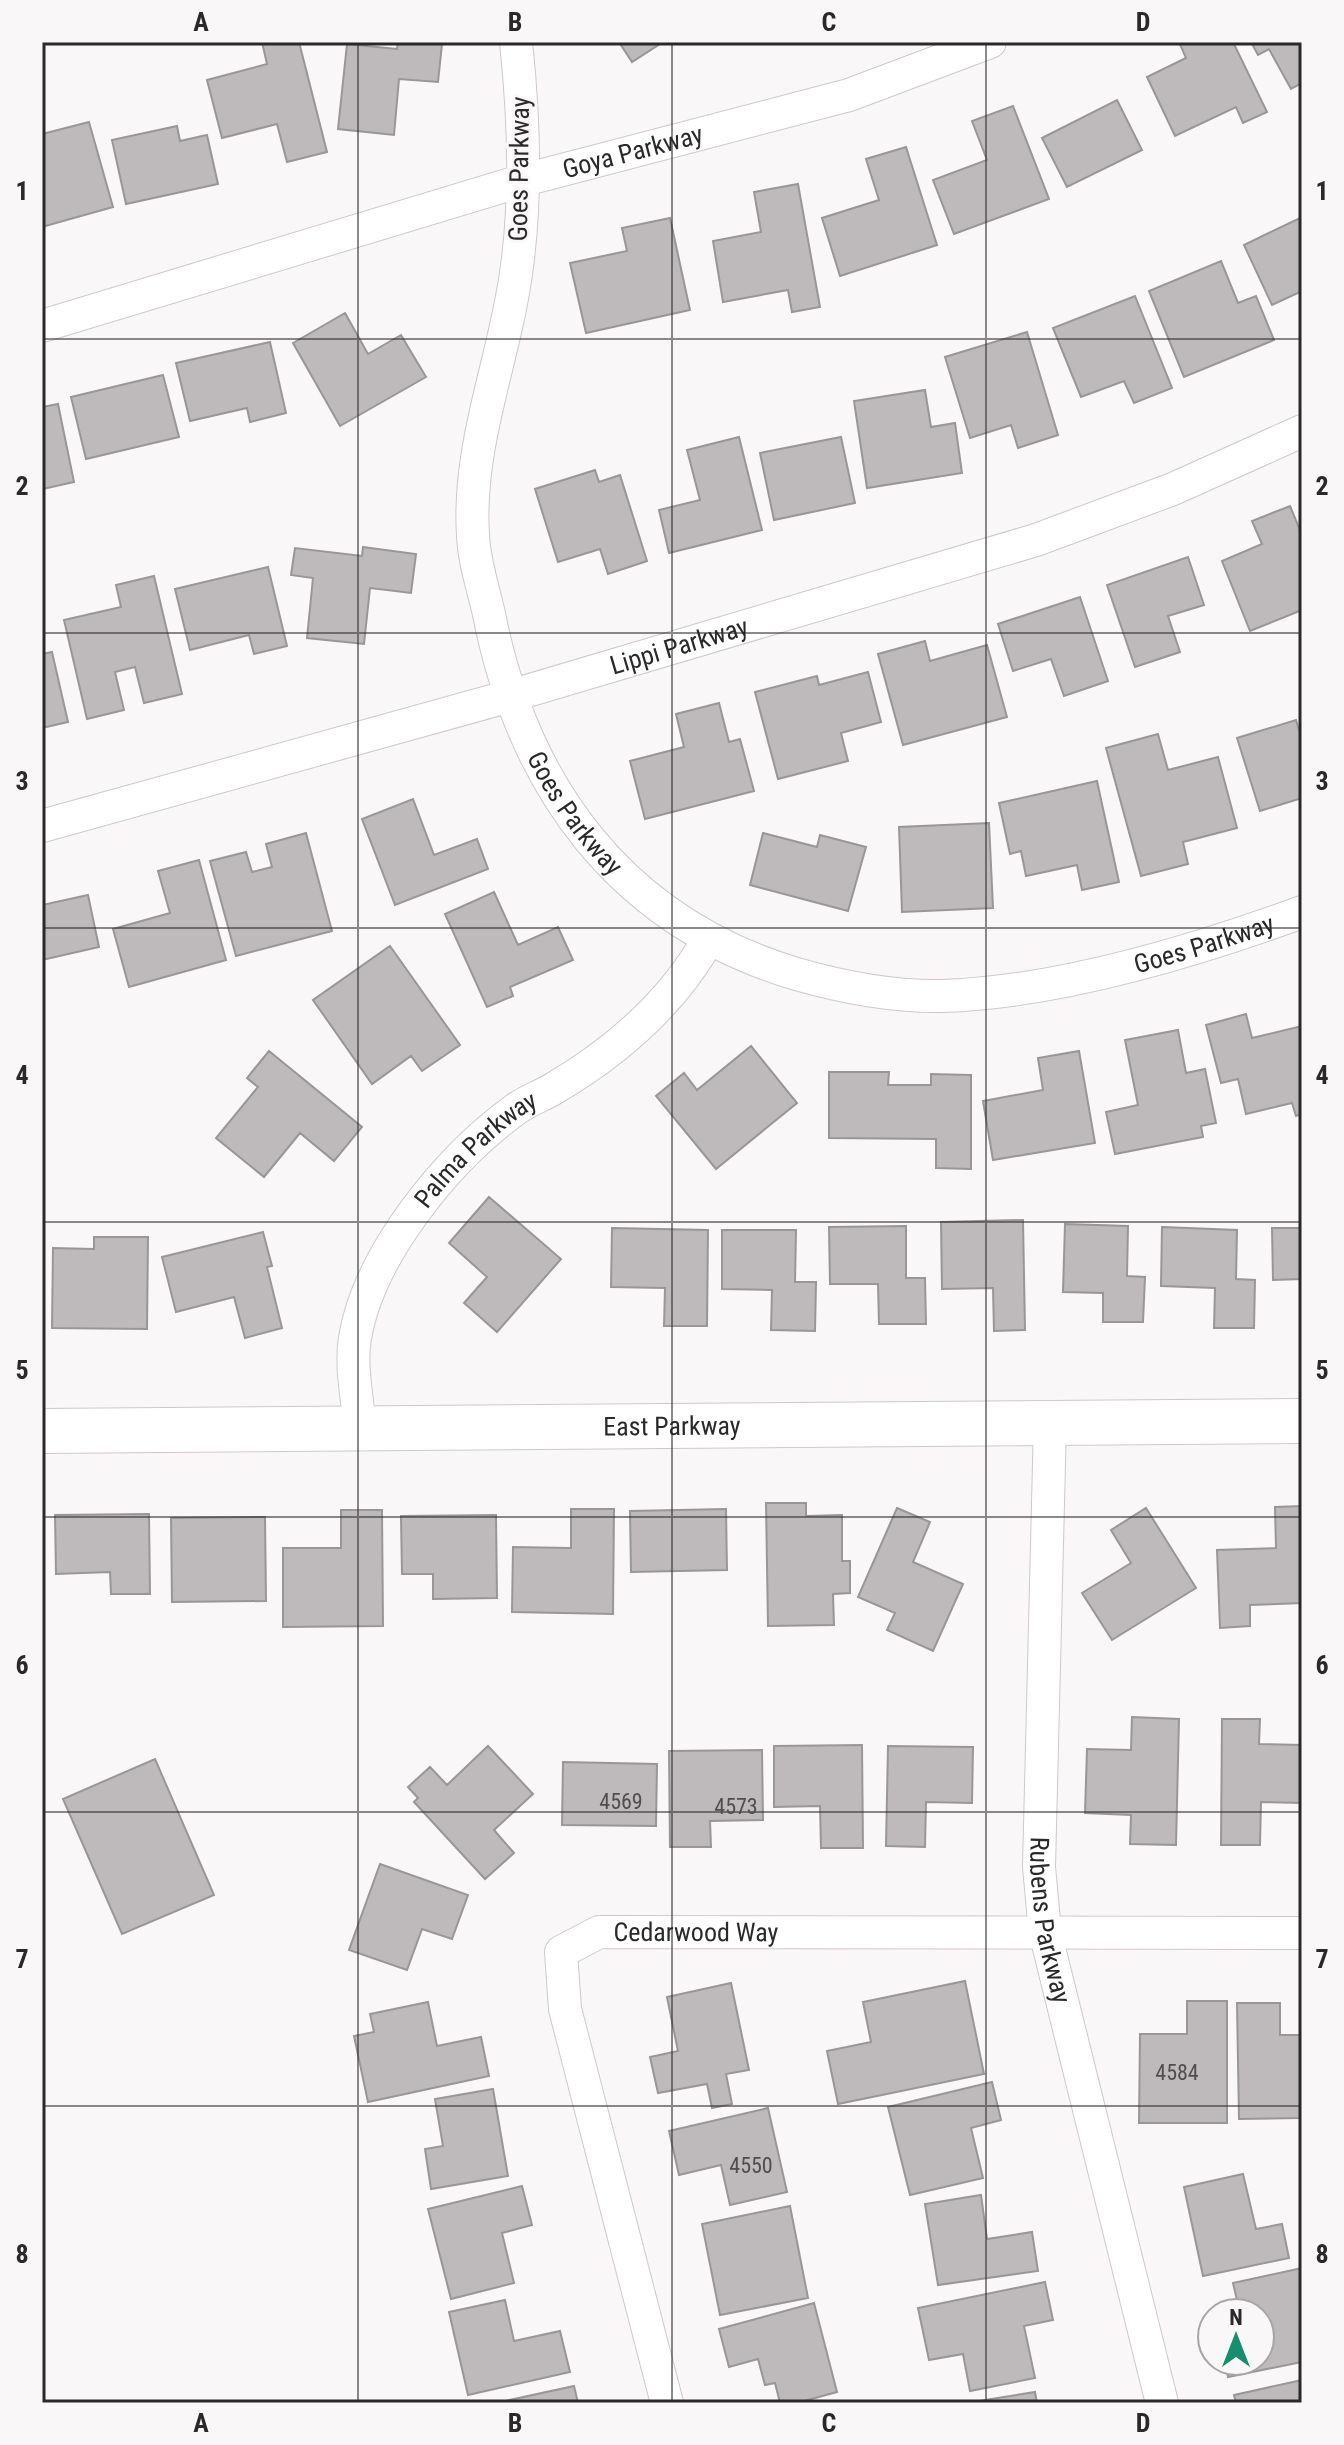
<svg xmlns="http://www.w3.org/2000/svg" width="1344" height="2445" viewBox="0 0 1344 2445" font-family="'Roboto Condensed',sans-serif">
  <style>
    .building { fill: #bebabc; stroke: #999697; stroke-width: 2 }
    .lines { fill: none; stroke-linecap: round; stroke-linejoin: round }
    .street-casing { stroke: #cdc9ca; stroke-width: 34 }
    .secondary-casing { stroke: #cdc9ca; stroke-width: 46 }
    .street { stroke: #fff; stroke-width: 32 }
    .secondary { stroke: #fff; stroke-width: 44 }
    .grid { fill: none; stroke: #2a2929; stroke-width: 2; stroke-opacity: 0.55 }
    .labels { text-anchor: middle; stroke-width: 6; stroke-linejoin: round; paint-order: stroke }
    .number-label { font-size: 22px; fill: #4f4d4e }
    .street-label { font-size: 26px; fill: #2a2929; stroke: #faf7f8 }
    .neatline { fill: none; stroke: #2a2929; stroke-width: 3 }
    .grid-label { font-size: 26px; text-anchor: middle; font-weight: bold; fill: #2a2929 }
  </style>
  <rect width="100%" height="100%" fill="#faf7f8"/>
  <!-- building -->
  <path class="building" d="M262,42H299L327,152L287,162L277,124L222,138L207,80L267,64Z
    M398,42L442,44L438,82L399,79L394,135L338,129L347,44L397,49Z
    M619,42H663L632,62Z
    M1179,42H1233L1267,112L1243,123L1236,107L1175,136L1147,77L1186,58Z
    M1251,42H1302V83L1291,89L1269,49L1258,55Z
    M1117,100L1142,150L1067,187L1042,138Z
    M1013,106L1049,199L954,234L933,180L987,160L972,121Z
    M89,122L113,207L42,227V134Z
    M177,126L180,141L207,135L218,184L126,204L112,140Z
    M906,147L937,245L840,276L822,218L879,200L866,159Z
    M798,184L820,307L792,312L788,290L723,302L713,241L761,232L754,192Z
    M1302,217V291L1272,305L1244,245Z
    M670,218L690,310L586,333L570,263L627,251L622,228Z
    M1221,261L1238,303L1256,296L1274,340L1184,377L1149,291Z
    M1135,296L1172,388L1134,403L1124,381L1081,397L1053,328Z
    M345,313L368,354L401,335L426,377L340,426L293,343Z
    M1027,332L1058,435L1018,448L1011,425L970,438L945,357Z
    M270,342L286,413L250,422L247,408L190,421L176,363Z
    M163,375L179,437L86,459L71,397Z
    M925,390L931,427L955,423L962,473L867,488L854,401Z
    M58,404L74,482L43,489L42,407Z
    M739,437L762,530L669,553L659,510L700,500L687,450Z
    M841,437L855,503L774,520L760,453Z
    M595,470L599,482L620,475L647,561L608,574L600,549L558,562L535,489Z
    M1290,506L1302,535V610L1250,631L1222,561L1262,544L1252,521Z
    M363,547L416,554L411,593L370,588L364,644L307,638L313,578L291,575L295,548L362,556Z
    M1188,557L1204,605L1168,616L1180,652L1135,667L1107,585Z
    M268,567L287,646L254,654L249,635L190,650L175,589Z
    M154,576L182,694L144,703L135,667L115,672L124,710L87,719L64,620L121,607L116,585Z
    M1080,597L1108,681L1064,696L1051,659L1013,671L998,624Z
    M925,641L930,661L987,645L1007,717L903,745L878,654Z
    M52,652L68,722L42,728V654Z
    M868,672L881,722L841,733L848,761L778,779L755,692L817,676L819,685Z
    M719,703L729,742L740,739L754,791L645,819L630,761L684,747L676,714Z
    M1296,720L1299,730L1302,729V798L1260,811L1237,738Z
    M1158,734L1168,770L1218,757L1237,828L1183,842L1188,864L1141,876L1106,748Z
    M1097,781L1119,882L1082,890L1077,865L1026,876L1021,851L1010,854L999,803Z
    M413,799L434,855L477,839L488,869L395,905L362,819Z
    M989,823L993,908L902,912L899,827Z
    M306,833L332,931L236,956L210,861L246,852L252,872L272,867L266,844Z
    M763,833L817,847L820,835L866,847L848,911L750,885Z
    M199,860L226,960L129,987L113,929L170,913L158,871Z
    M494,892L518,945L558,927L573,960L510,987L513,996L487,1007L445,914Z
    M88,895L99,947L42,960V905Z
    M390,946L460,1045L422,1071L411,1056L372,1084L313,1000Z
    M1246,1014L1252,1038L1302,1026V1114L1296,1116L1292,1103L1246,1114L1238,1079L1221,1083L1206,1025Z
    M1178,1030L1186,1073L1205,1069L1216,1123L1201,1126L1203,1137L1115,1154L1106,1112L1138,1105L1125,1040Z
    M751,1046L797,1103L716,1169L656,1096L684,1073L697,1090Z
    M269,1051L362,1127L334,1161L300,1133L264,1177L216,1138L258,1087L247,1078Z
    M1079,1051L1095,1143L993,1160L983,1101L1043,1090L1038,1058Z
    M829,1072H889L888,1085H931V1074L971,1075V1169L936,1168V1139L829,1138Z
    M489,1197L561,1259L497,1332L464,1303L487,1277L449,1243Z
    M1023,1220L1025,1330L994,1331L993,1288L942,1289L941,1222Z
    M1065,1224L1128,1226L1127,1276L1145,1277L1143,1322H1103V1293L1063,1292Z
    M906,1226V1278H925L926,1324H879L878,1284H830L829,1227Z
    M1162,1227L1237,1230L1236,1279L1255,1280L1254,1328H1214L1215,1288L1161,1286Z
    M612,1228L708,1230L707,1326H664L665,1288L611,1287Z
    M1272,1228H1302V1279L1273,1280Z
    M722,1230H796L795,1282H816L815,1331L771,1330L772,1290L722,1289Z
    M263,1232L272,1266L267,1267L282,1328L245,1338L234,1297L176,1312L162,1257Z
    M94,1237H148L147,1329L52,1328L53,1248L94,1249Z
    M766,1503H806V1516L842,1515V1561H850V1593L833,1594L834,1625L768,1626Z
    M1302,1506V1603L1250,1605V1626L1220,1628L1217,1550L1276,1548L1275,1507Z
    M897,1508L930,1522L913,1562L963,1584L933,1651L887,1630L895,1613L858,1597Z
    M1146,1508L1196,1588L1112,1640L1082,1593L1131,1563L1111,1530Z
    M571,1509H614L613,1614L512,1612L513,1547L571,1548Z
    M726,1509L727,1570L631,1572L630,1511Z
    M341,1510H382L383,1626L283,1627V1548H341Z
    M149,1514L150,1594H111L110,1572L56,1574L55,1515Z
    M496,1515L497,1598L433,1599V1574H402L401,1516Z
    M265,1517L266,1601L172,1602L171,1518Z
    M1132,1717L1179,1719L1176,1845L1130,1844L1131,1815L1085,1813L1087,1749L1131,1750Z
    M1222,1719H1260L1259,1744L1302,1745V1803L1261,1802L1260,1845H1221Z
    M862,1745L863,1848H821L820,1806L774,1807V1746Z
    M488,1746L533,1794L494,1830L514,1853L485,1879L414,1802L418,1798L408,1787L430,1767L447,1785Z
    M888,1746L973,1747L972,1803L926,1802L925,1847L886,1846Z
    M762,1750L763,1820L710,1821L711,1847H670L669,1751Z
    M155,1759L214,1895L122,1934L63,1799Z
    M563,1762L657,1764L656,1826L562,1825Z
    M380,1864L468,1895L452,1939L422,1929L407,1970L349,1950Z
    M965,1981L984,2074L838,2104L827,2051L871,2042L863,2002Z
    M731,1983L749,2070L726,2074L732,2104L712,2108L707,2084L658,2093L650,2057L678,2051L667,1997Z
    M1187,2001H1227V2123H1139L1140,2034H1187Z
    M428,2002L437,2046L481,2037L489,2076L368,2102L354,2036L374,2032L370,2014Z
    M1237,2003H1280V2035H1302V2118L1239,2119Z
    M992,2082L1001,2120L971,2128L983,2178L910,2195L888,2107Z
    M493,2089L508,2176L431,2189L425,2149L443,2146L435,2099Z
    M768,2108L787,2192L730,2205L721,2165L679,2175L669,2131Z
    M1243,2174L1256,2229L1282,2224L1289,2258L1203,2276L1184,2187Z
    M522,2186L532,2225L502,2233L514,2283L451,2299L428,2209Z
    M981,2195L987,2239L1032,2232L1038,2271L938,2285L925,2204Z
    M790,2206L808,2298L720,2315L702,2224Z
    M1302,2268V2362L1228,2377L1225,2361H1260V2313H1240L1233,2283Z
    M1045,2282L1053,2320L1024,2326L1035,2378L970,2391L963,2354L929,2360L918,2308Z
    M505,2300L514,2341L560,2331L570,2372L468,2395L449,2312Z
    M814,2303L837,2392L797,2403H780L775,2383L765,2385L758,2359L729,2367L719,2329Z
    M1302,2380V2403H1236L1234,2395Z
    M574,2386L578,2403H496Z
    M1035,2392L1037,2403H972V2402Z"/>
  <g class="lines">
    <!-- street casing -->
    <g class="street-casing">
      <g id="street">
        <path id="s1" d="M516,42C524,117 527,192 517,266C506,356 467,443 473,535C474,562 483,587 489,614C523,787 620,920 793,973C841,987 892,997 943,996C1057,992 1195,951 1302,912"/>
        <path id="s2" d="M42,326L524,180L849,95L990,42"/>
        <path id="s3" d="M42,826L510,696L1036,540L1173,489L1302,431"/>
        <path id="s4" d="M1050,1423L1039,1867L1045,1932L1162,2403"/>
        <path id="s5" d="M360,1429C358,1401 350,1366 355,1338C369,1254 448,1158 516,1109C527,1101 541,1096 553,1089C616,1052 672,1003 708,940"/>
        <path id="s6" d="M667,2403L565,2009L561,1952L599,1932L1302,1933"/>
      </g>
    </g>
    <!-- secondary casing -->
    <g class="secondary-casing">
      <g id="secondary">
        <path id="s7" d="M42,1431L1302,1421"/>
      </g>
    </g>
    <!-- street -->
    <use href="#street" class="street"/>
    <!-- secondary -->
    <use href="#secondary" class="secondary"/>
  </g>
  <!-- grid -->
  <path class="grid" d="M358,42V2403M672,42V2403M986,42V2403M42,339H1302M42,633H1302M42,928H1302M42,1222H1302M42,1517H1302M42,1812H1302M42,2106H1302"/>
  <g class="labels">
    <!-- number labels -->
    <g class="number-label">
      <text x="621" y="1809">4569</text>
      <text x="736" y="1814">4573</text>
      <text x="1177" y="2080">4584</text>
      <text x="751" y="2173">4550</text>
    </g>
    <!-- street labels -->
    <g class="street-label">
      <text dy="9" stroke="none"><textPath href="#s2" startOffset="616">Goya Parkway</textPath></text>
      <text transform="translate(519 169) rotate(-89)" y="9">Goes Parkway</text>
      <text dy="9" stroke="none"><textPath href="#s3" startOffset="662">Lippi Parkway</textPath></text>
      <text dy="9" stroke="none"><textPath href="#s1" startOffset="798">Goes Parkway</textPath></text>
      <text dy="9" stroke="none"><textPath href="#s1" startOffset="1494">Goes Parkway</textPath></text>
      <text dy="9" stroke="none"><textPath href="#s5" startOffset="320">Palma Parkway</textPath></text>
      <text dy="9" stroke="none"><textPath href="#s7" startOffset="630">East Parkway</textPath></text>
      <text dy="9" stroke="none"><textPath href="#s4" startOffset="498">Rubens Parkway</textPath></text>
      <text dy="9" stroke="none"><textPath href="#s6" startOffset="604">Cedarwood Way</textPath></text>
    </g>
  </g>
  <!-- border -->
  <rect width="1344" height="2445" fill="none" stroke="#faf7f8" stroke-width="88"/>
  <!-- north arrow -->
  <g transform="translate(1236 2337)"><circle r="38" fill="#faf7f8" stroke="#a7a5a5" stroke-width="2"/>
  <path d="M0-6L14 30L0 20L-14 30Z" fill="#198d6f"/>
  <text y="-12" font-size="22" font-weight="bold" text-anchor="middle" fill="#2a2929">N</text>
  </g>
  <rect x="44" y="44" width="1256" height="2357" class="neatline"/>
  <g class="grid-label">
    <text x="201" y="31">A</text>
    <text x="515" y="31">B</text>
    <text x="829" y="31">C</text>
    <text x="1143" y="31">D</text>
    <text x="22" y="200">1</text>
    <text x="1322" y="200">1</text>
    <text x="22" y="495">2</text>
    <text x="1322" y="495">2</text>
    <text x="22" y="790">3</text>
    <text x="1322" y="790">3</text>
    <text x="22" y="1084">4</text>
    <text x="1322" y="1084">4</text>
    <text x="22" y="1379">5</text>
    <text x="1322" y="1379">5</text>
    <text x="22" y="1674">6</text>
    <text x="1322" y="1674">6</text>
    <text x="22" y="1968">7</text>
    <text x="1322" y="1968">7</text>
    <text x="22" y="2263">8</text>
    <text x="1322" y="2263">8</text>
    <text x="201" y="2432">A</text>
    <text x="515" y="2432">B</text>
    <text x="829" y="2432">C</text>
    <text x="1143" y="2432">D</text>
  </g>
</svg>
